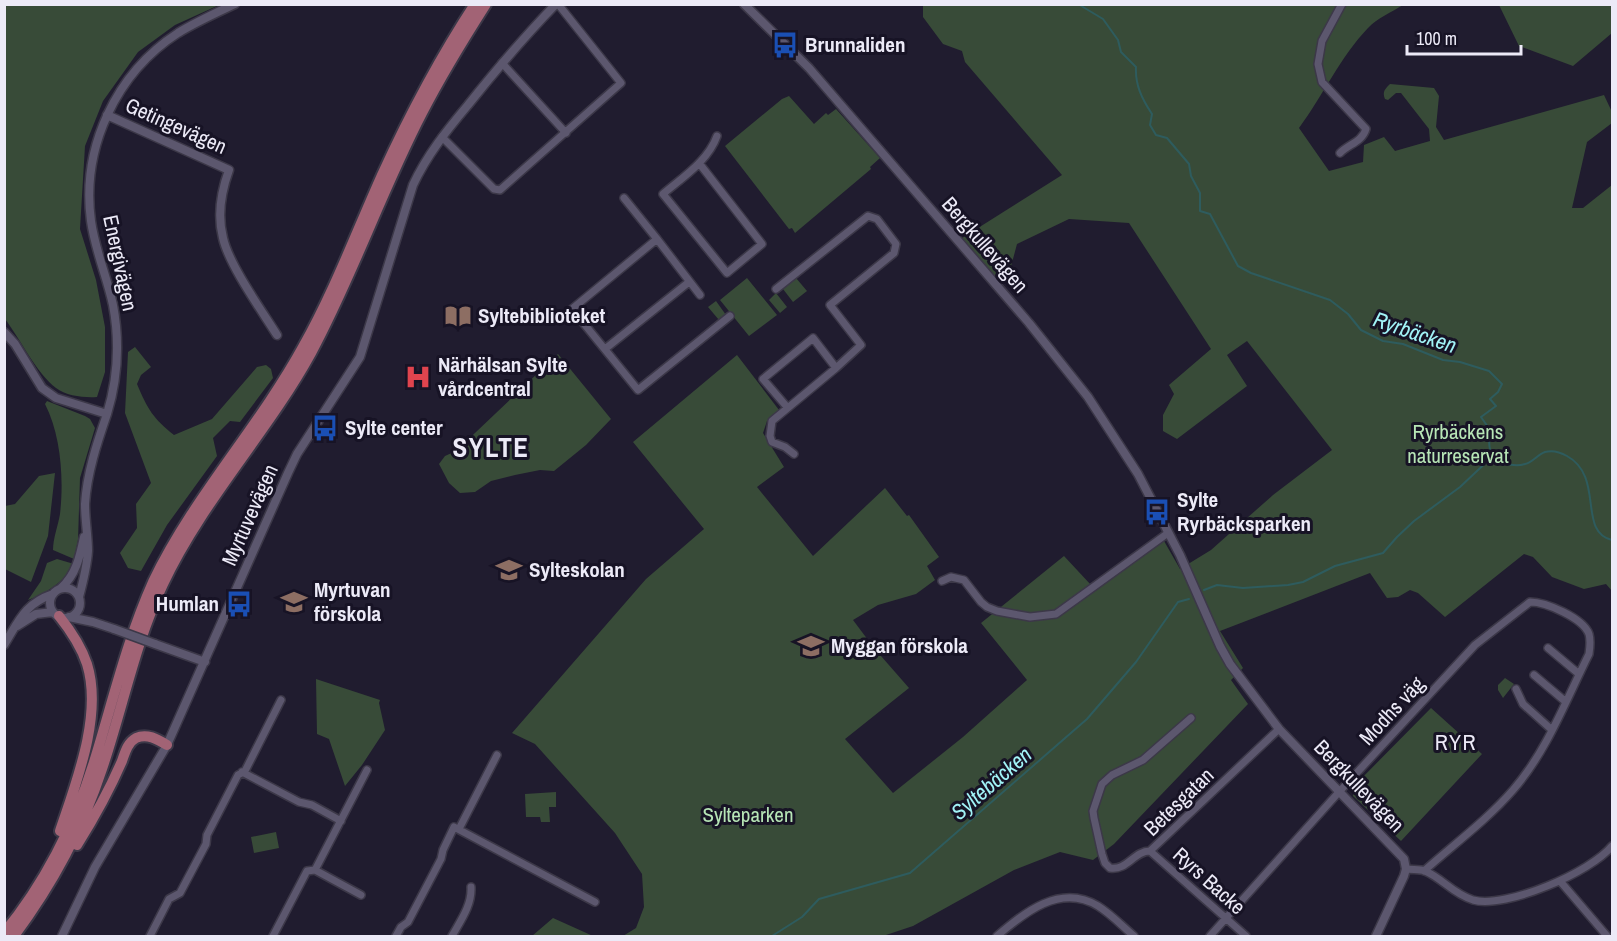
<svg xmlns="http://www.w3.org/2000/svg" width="1617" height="941" viewBox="0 0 1617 941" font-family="'Archivo Narrow',sans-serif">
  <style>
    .green { fill: #384b38 }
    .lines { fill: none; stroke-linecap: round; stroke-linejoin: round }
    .stream { stroke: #2e5c5e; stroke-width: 2 }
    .minor-casing { stroke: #3c3848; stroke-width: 10 }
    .tertiary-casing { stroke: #3c3848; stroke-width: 11 }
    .trunk-casing { stroke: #3c3848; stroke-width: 14 }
    .minor { stroke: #5c576e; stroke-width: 7 }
    .tertiary { stroke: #5c576e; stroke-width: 8 }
    .trunk { stroke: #a26375; stroke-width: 10 }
    .tertiary-bridge-casing { stroke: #3c3848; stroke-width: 11; stroke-linecap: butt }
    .tertiary-bridge { stroke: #5c576e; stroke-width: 8 }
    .labels { text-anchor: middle; stroke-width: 6; stroke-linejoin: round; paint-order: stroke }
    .poi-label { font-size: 21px; font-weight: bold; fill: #eceaf7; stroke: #171325; text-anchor: start }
    .street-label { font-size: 21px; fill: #eceaf7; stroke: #171325 }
    .park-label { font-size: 21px; fill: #b7e5b6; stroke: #171325 }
    .water-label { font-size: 22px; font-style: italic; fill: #a1f3f7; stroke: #171325 }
    .neighbourhood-label { font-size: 22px; letter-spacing: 1.5px; fill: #eceaf7; stroke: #171325 }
    .district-label { font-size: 27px; font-weight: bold; letter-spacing: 1.5px; fill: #eceaf7; stroke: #171325 }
  </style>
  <rect width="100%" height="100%" fill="#201c2f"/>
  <!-- green -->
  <path class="green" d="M4,5H219L175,25L138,52L103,101L85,146L80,229L96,280L105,327V372L97,397C85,398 66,396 56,388C36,373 21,340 5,319Z
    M923,5H1403C1392,12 1377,18 1368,28C1341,56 1322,97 1299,128L1329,171L1363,162L1364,145L1384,137L1395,151L1430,141L1429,129L1401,93H1396L1388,100L1385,99C1382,92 1385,89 1390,84L1434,88L1439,96L1436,127L1444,140L1604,95L1612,112V123L1587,142L1572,208H1583L1612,185V591L1606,584L1584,589L1552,577L1533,557L1524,554L1445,617L1418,593L1410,590L1398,597L1387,598L1370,573L1220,631L1243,668L1231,680L1248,704L1114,844L1093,860L1060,852L1014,870L913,926L883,936H623L636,928L644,907L642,874L615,833L535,744L512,733L646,579L704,529L633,442L737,355L779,410L767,421L763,433L784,467L757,487L813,556L885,488L907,516L909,515L939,557L927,566L935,580L916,594L878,605L853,620L874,648L909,688L845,739L893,793L963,737L1027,680L981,623L1064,556L1091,585L1160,534L1180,569L1211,550L1273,495L1332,450L1247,341L1227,355L1247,386L1177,439L1163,431V415L1174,394L1169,385L1211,349L1129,223L1069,219L1017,244L1009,274L1000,284L959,240L1062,175L965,62L962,51L943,44L923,17Z
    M1499,5H1612V33L1573,66L1519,46Z
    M789,96L814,124L826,113L828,115L836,109L880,158L870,167L871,169L795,233L792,228L789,229L725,146L782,99Z
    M747,278L777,315L749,336L720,300Z
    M796,278L807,291L793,302L783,289Z
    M776,293L787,307L780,313L769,300Z
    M716,301L726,315L719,320L708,307Z
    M135,347L151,367L141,375L137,384C148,410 153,418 174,435L212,419L257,367L266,365L271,369L273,378L240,422L230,421L213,438L217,456L167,525L141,571L128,568L120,553L137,528L136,504L151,483L125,413L128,352Z
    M558,354L611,419L586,445L554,471L540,470L515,475L491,481L475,492L460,493L449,483L439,464L445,456L456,451Z
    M47,401L85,416L90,419L95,428L80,478L78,540L74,559L53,550C53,538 58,526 60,514C64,479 61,435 45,404Z
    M55,473L48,536L31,582L5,569V506L15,504L39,476Z
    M57,559L74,564C66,581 45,594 28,600L41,581L47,563Z
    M1505,678L1514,684L1503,698L1498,690V685Z
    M316,679L380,700L379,703L385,730L362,765L345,786L329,739L317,734Z
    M1431,708L1482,754L1401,841L1353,796V787Z
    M556,792V807H549L550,822H541L540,817H526L525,794Z
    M276,832L279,848L254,853L251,837Z
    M553,918L593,936H532Z"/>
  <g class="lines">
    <!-- stream -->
    <path class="stream" d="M1078,4L1103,19L1118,40L1121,52L1136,67C1135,85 1142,99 1152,114L1150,125L1156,135L1167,138L1189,164L1191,176L1200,193V211L1210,214L1238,266L1251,273L1330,300L1348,314L1361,330L1383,341L1403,344L1443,360L1460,362L1489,371L1502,384L1498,392L1490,399L1496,406L1481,417L1490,430C1490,436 1488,443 1490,449C1494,462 1513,468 1525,464C1533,462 1537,455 1545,452C1552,450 1560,452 1567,456C1605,477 1577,532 1612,540
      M1204,590L1217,585L1243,588L1288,585L1303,582L1335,566L1383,553L1397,537L1414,521L1460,487L1494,455
      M772,936L802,917L819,899L910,873L1087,719L1136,662L1178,602L1189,599"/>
    <!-- minor casing -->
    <g class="minor-casing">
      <path id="minor" d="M502,63L566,133
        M442,137L494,189L500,190L621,83L558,4
        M1340,153C1349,144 1362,142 1366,129L1322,82L1318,64L1322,41L1342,4
        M699,163L762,244L727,273L663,194C683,177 708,161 717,136
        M624,198L657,239L572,309L638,390L730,316
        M657,239L700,295
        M776,289L868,216L877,219L896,244L894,253L830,305L861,345L836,368L772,421L770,436L772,442L785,447L794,454
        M605,349L689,282
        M787,407L763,379L813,338L836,368
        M942,581L951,577L964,580L981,602L987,607L997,611L1030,617L1056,614L1168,533
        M1548,648L1579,674
        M1534,675L1566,702
        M1516,689L1523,704L1552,730
        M1191,718L1143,760L1112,775L1102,784L1093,811L1094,818L1102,854L1105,863L1110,868C1127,871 1134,851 1150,851L1279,729
        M242,772L299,802L312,805L341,821
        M459,829L497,755
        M1150,851L1246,936
        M1406,869C1412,870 1420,869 1425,871C1442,878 1453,894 1473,900C1506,909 1591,872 1612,846
        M315,870L361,895
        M1560,881L1607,936
        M150,936L169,899L180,893L206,844L207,835L238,775L245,771L281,700
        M273,936L307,871L315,870L367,770
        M396,936L401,927L408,922L441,859L443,850L454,827L595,902
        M452,936C461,920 472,905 471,887
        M997,936C1024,913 1060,883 1098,906C1111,914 1122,926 1134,936
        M1210,936L1339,792L1475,645L1530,602C1546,602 1583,618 1589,634C1591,641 1590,647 1589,654C1566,700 1547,751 1513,790C1487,820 1453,845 1424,871"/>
    </g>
    <!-- tertiary casing -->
    <g class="tertiary-casing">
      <path id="tertiary" d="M744,4L809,68L1029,323L1088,397L1138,474L1180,555L1220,646L1230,664L1279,729L1404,859L1406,869L1404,876L1376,936
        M107,115L229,170C221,192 217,215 223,238C229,265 262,311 277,335
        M4,332L15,344L42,388L56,398L107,414C97,443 87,473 85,504C85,520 88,536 88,551C87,567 83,582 79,597
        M107,414C118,378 120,342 113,305C107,277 95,250 91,221C81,148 116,73 178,33C196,22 216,13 235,4
        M61,588C76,575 80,556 84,537
        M50 603a15 15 0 1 1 30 0a15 15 0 1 1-30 0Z
        M69,617L93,622L114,629
        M17,626L36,614L53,612
        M155,644L205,662
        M4,645C19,621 24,604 53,594
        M62,936L95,867L167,745L288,473L297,454L360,357L413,185C427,155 447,130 468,105C496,70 525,36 556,4"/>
    </g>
    <!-- trunk casing -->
    <g class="trunk-casing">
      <path id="trunk" d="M59,616C71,631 81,646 87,664C103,715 76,783 60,831
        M77,845C94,818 109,791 122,761C125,753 127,743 136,738C147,733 157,739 167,745
        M4,933C45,883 75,823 94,762C113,701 127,640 153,582C193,498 258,429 303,347C334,292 356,233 382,175C409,116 439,59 475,4
        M14,936C52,885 82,830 102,769C123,707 135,643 163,584C202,501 267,433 311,353C353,275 381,192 422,113C441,76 463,40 486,4"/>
    </g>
    <!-- minor -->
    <use href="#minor" class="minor"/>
    <!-- tertiary -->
    <use href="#tertiary" class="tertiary"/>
    <!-- trunk -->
    <use href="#trunk" class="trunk"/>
    <!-- tertiary-bridge casing -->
    <g class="tertiary-bridge-casing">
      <path id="tertiary-bridge" d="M114,629L155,644"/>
    </g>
    <!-- tertiary-bridge -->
    <use href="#tertiary-bridge" class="tertiary-bridge"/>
  </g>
  <!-- icons -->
  <defs>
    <g id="bus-bare" transform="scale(2.07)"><path d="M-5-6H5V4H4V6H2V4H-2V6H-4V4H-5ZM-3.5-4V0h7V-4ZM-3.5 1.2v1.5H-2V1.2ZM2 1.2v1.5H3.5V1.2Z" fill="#1a4fb4" stroke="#171325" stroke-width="2.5" paint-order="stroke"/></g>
    <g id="library-bare" transform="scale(2.07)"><path d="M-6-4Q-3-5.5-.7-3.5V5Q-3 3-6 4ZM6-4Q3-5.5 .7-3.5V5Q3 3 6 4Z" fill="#8d6e63" stroke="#171325" stroke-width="2.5" paint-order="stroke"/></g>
    <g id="hospital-bare" transform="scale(2.07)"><path d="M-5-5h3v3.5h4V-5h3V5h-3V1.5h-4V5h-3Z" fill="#e0444e" stroke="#171325" stroke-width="2.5" paint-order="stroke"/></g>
    <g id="school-bare" transform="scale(2.07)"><path d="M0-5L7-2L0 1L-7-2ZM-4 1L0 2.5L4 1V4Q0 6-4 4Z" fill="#8d6e63" stroke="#171325" stroke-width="2.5" paint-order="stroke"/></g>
  </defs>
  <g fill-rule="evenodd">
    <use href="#bus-bare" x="785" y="45"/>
    <use href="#library-bare" x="458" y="316"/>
    <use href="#hospital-bare" x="418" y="377"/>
    <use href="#bus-bare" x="325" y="428"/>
    <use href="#bus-bare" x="1157" y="512"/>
    <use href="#school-bare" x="509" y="570"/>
    <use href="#school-bare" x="294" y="602"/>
    <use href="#bus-bare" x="239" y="604"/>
    <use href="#school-bare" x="811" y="646"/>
  </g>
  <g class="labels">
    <!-- poi labels -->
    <g class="poi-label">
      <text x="805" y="52">Brunnaliden</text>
      <text x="478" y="323">Syltebiblioteket</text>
      <text x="438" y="372">Närhälsan Sylte<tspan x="438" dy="24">vårdcentral</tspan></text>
      <text x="345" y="435">Sylte center</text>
      <text x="1177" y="507">Sylte<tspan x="1177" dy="24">Ryrbäcksparken</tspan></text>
      <text x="529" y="577">Sylteskolan</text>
      <text x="314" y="597">Myrtuvan<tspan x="314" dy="24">förskola</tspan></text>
      <text x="219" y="611" text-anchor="end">Humlan</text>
      <text x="831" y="653">Myggan förskola</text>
    </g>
    <!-- street labels -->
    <g class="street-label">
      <text transform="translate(176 126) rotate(24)" y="7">Getingevägen</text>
      <text transform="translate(985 245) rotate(49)" y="7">Bergkullevägen</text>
      <text transform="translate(120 263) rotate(78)" y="7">Energivägen</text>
      <text transform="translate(250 515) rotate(-66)" y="7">Myrtuvevägen</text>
      <text transform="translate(1392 711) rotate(-47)" y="7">Modhs väg</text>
      <text transform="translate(1359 786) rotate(46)" y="7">Bergkullevägen</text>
      <text transform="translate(1179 802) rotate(-44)" y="7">Betesgatan</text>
      <text transform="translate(1209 881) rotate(42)" y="7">Ryrs Backe</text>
    </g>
    <!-- park labels -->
    <g class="park-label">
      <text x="1458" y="439">Ryrbäckens<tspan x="1458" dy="24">naturreservat</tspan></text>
      <text x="748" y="822">Sylteparken</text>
    </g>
    <!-- water labels -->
    <g class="water-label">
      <text transform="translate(1415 332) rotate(19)" y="8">Ryrbäcken</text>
      <text transform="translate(991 783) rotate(-41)" y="8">Syltebäcken</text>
    </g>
    <!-- neighbourhood labels -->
    <g class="neighbourhood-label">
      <text x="1456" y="750">RYR</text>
    </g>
    <!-- district labels -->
    <g class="district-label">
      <text x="491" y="457">SYLTE</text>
    </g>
  </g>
  <!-- border -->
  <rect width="1617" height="941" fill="none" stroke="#eceaf7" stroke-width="12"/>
  <!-- scale -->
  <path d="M1407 45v9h114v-9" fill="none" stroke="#eceaf7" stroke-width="3"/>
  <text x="1416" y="45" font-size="18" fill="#eceaf7" stroke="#171325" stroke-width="4.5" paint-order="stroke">100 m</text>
</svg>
